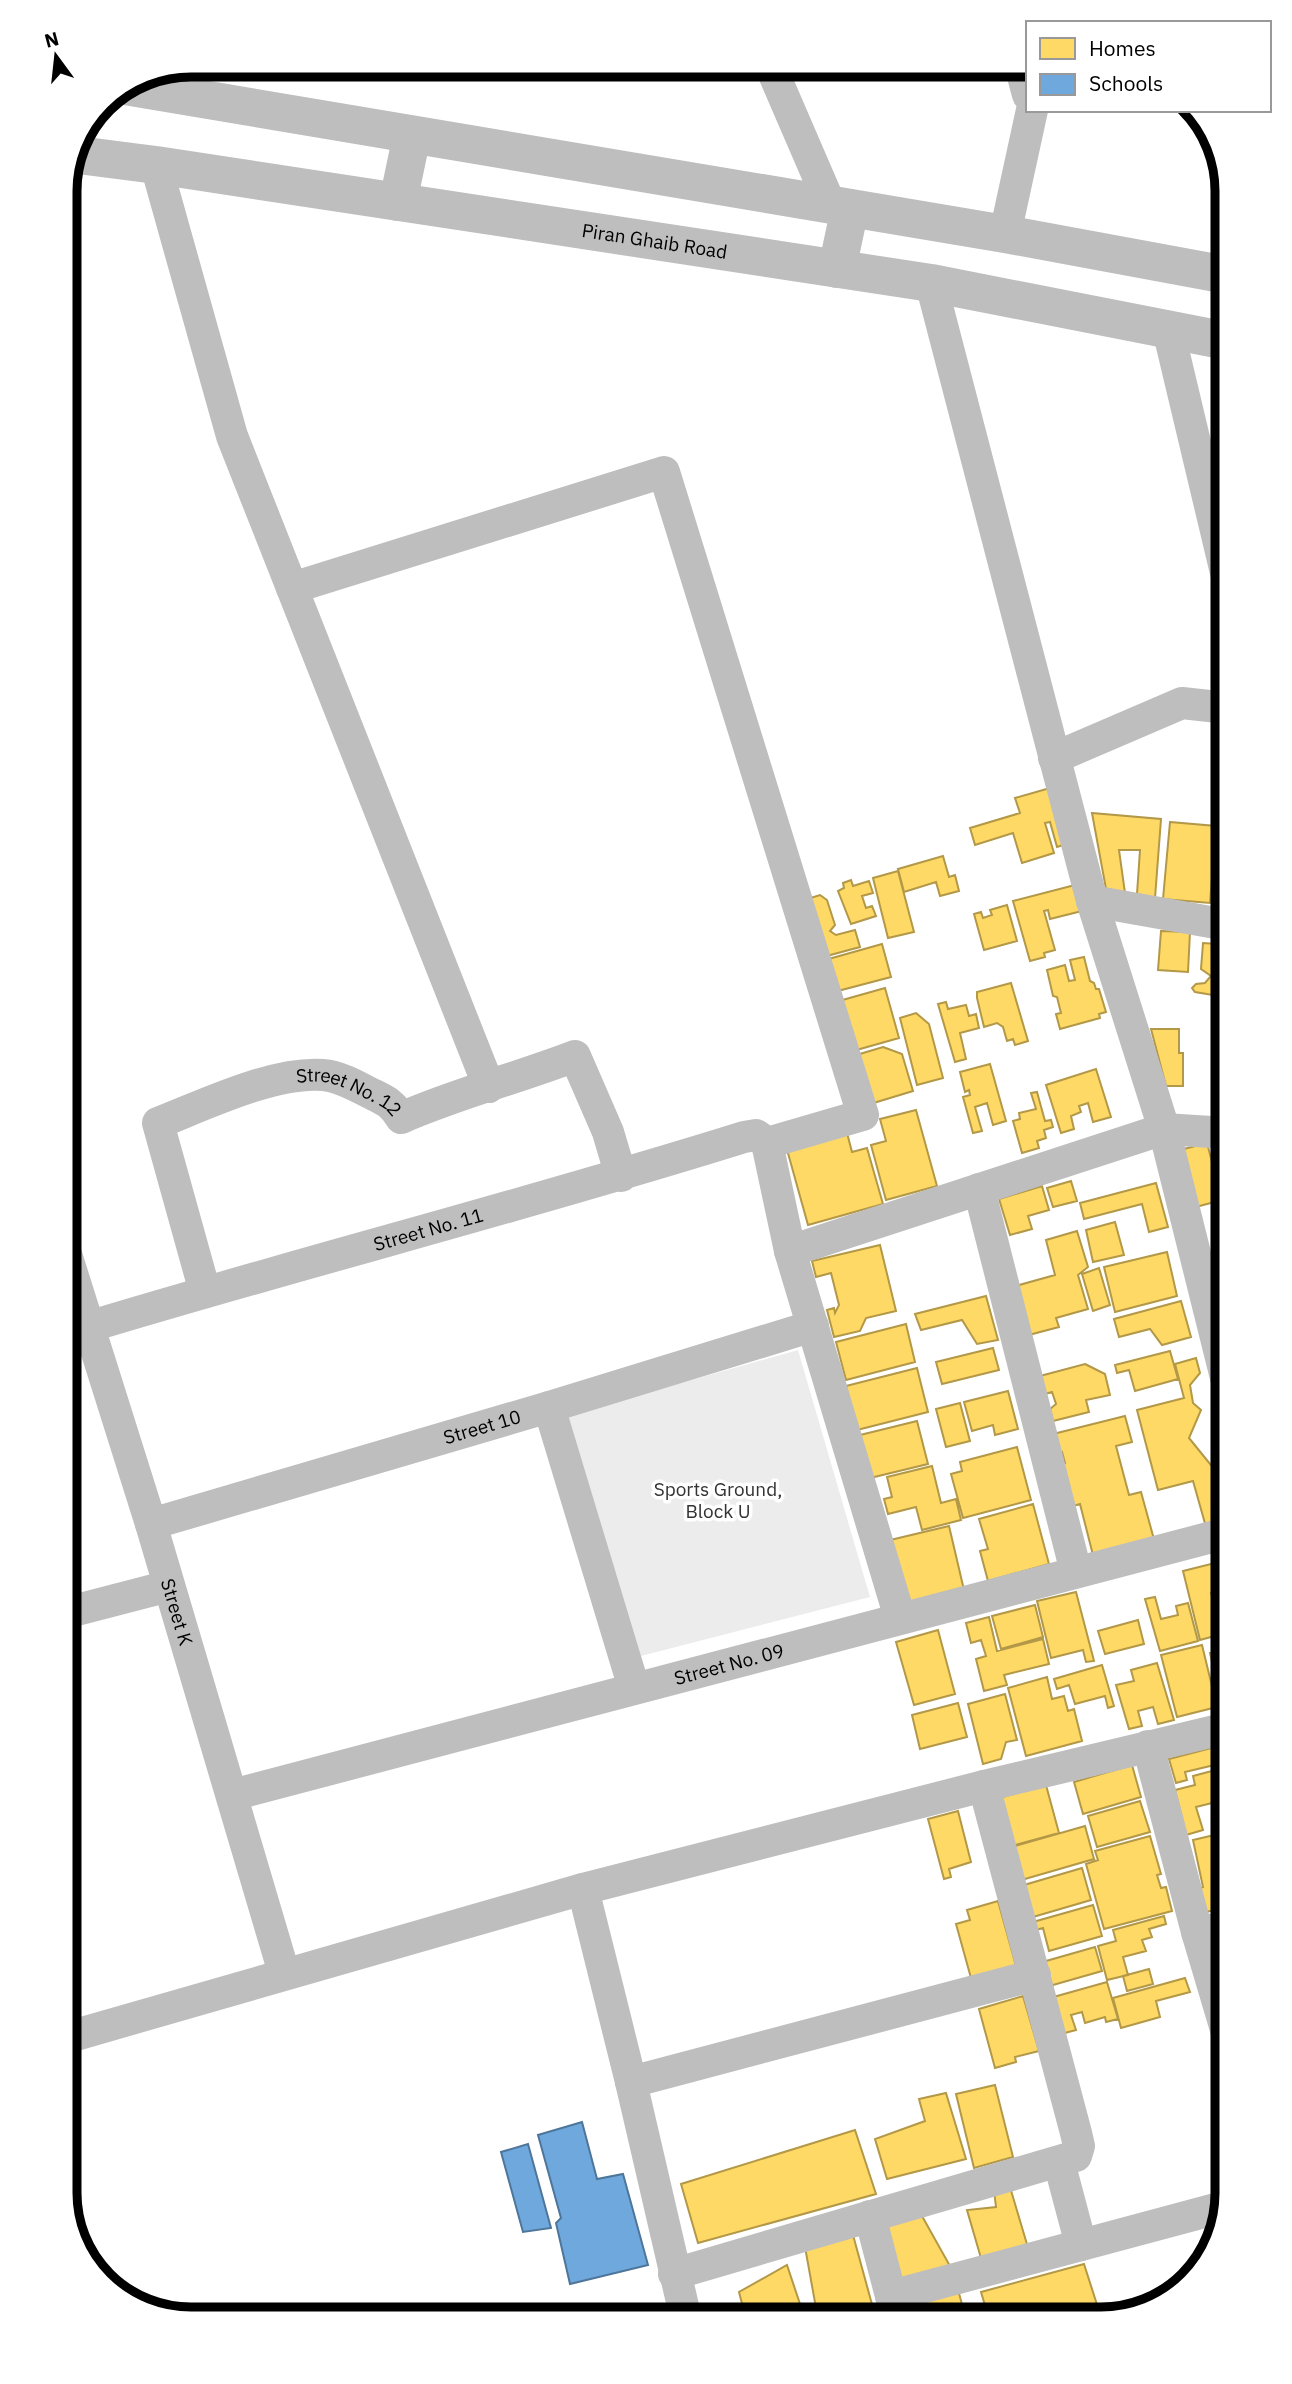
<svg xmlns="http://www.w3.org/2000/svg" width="1292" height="2384" viewBox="0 0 1292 2384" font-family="'IBM Plex Sans',sans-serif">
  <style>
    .green { fill: #ececec }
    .homes { fill: #ffd966; stroke: #b29847; stroke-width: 2 }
    .schools { fill: #6fa8dc; stroke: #4e769a; stroke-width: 2 }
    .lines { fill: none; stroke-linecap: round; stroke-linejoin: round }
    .minor { stroke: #bebebe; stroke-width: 32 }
    .major { stroke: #bebebe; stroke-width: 38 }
    .labels { text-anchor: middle; stroke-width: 7; stroke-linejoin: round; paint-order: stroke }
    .street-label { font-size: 19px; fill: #000; stroke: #fff }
    .park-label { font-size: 19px; fill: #333; stroke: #fff }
    .rim { fill: none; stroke: #000; stroke-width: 9 }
  </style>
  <rect width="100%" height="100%" fill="#fff"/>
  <!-- green -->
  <path class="green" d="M798,1350L870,1597L641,1656L568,1415Z"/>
  <!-- homes -->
  <path class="homes" d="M1050,788L1066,844L1057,847L1050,822L1045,823L1054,853L1022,863L1013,833L975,845L970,828L1020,813L1015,798Z
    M1092,813L1161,819L1155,898L1137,894L1140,850H1119L1125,893L1106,889Z
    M1170,822L1216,826L1210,903L1163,899Z
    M1220,832H1227V903L1214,902Z
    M943,856L949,877L955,875L959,891L940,896L936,882L904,892L898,869Z
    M898,871L914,932L888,938L873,878Z
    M851,880L853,886L869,881L873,893L862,896L866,908L872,906L876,916L851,924L838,891L844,888L843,883Z
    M1075,885L1082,911L1050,919L1048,910L1044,911L1055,950L1044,953L1045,957L1030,961L1013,901Z
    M820,895L827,900L835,925L830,931L836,935L855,930L860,947L823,957L804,900Z
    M1007,905L1017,941L984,950L974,914L981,912L983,918L992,915L990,910Z
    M1161,931L1190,932L1188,972L1158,970Z
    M1225,938L1227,939V989L1224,1008L1217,1007L1219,996L1195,992L1192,988L1196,984L1205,983L1211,976L1201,969L1203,943L1218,944Z
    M882,944L891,977L834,992L825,960Z
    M1084,957L1090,981L1094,983L1096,989H1099L1106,1012L1099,1014L1100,1018L1060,1029L1056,1014L1061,1013L1057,997L1053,996L1047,970L1065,965L1069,981L1075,980L1070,960Z
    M1011,983L1028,1041L1015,1045L1013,1039L1007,1041L1003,1027L997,1023L984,1027L977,998V992Z
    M885,988L899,1038L853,1051L839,1001Z
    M946,1002L948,1009L966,1005L969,1016L976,1014L979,1028L960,1033L966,1059L955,1062L938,1004Z
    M916,1013L929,1024L943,1078L917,1085L900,1018Z
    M1227,1021V1098L1213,1095Z
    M1151,1029H1179V1053H1183V1086H1166Z
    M883,1047L902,1054L913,1091L867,1105L853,1056Z
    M990,1064L1006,1121L993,1125L987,1103L975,1107L982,1131L973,1133L963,1097L970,1095L969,1090L965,1092L960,1072Z
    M1096,1069L1111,1117L1093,1122L1088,1103L1079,1106L1081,1112L1071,1116L1074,1129L1061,1133L1046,1085Z
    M1037,1092L1045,1121L1051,1120L1053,1127L1044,1130L1046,1138L1037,1141L1039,1148L1022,1153L1013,1121L1020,1119L1019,1113L1036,1109L1031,1093Z
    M916,1110L937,1186L886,1200L871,1145L886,1141L880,1119Z
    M846,1129L852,1152L867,1148L883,1204L808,1225L786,1146Z
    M1207,1143L1222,1200L1192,1208L1176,1151Z
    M1071,1181L1077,1201L1053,1207L1047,1188Z
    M1156,1183L1168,1227L1149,1232L1142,1204L1084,1219L1080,1203Z
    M1042,1186L1049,1210L1028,1216L1032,1229L1010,1235L999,1199Z
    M1115,1222L1124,1255L1093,1262L1086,1230Z
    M1077,1231L1088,1267L1078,1275L1088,1309L1056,1318L1059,1327L1025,1336L1012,1287L1055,1275L1046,1240Z
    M880,1245L896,1311L866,1318L860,1331L834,1337L827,1310L834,1308L835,1313L839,1305L831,1273L816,1277L812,1261Z
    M1227,1249V1298L1217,1301L1205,1255Z
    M1167,1252L1177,1296L1115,1312L1104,1267Z
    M1099,1268L1110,1305L1093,1311L1082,1274Z
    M986,1296L998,1340L977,1344L962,1320L921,1330L915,1314Z
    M1181,1301L1191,1337L1162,1345L1150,1329L1119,1337L1114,1319Z
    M906,1324L915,1362L846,1380L836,1342Z
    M993,1348L999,1370L942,1384L936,1362Z
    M1170,1351L1178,1379L1135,1391L1129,1370L1117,1373L1115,1365Z
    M1196,1358L1200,1373L1190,1385L1193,1403L1201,1410L1189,1438L1219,1475L1227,1506V1521L1206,1527L1193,1481L1158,1490L1137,1410L1184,1398L1175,1364Z
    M1085,1364L1105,1374L1110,1395L1086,1400L1089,1412L1053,1421L1050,1409L1056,1404L1052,1392L1045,1394L1040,1376Z
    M917,1368L928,1412L857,1430L846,1386Z
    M1008,1391L1018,1429L995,1435L993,1425L972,1431L964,1402Z
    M960,1403L970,1441L946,1447L936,1409Z
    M1125,1416L1132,1442L1116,1446L1129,1495L1141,1492L1155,1543L1094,1559L1080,1504L1070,1507L1060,1465L1065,1463L1062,1452L1053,1455L1049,1435Z
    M917,1421L928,1464L866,1479L856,1436Z
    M1017,1447L1031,1500L963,1518L951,1474L962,1471L960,1462Z
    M932,1466L941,1503L956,1499L961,1520L922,1530L916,1507L888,1514L884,1499L892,1497L887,1477Z
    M1033,1504L1049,1564L988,1581L980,1551L988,1549L979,1519Z
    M949,1526L964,1590L901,1605L886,1541Z
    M1227,1560V1589L1211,1593L1222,1634L1200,1640L1183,1571Z
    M1076,1592L1094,1661L1086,1662L1083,1650L1051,1658L1037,1601Z
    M1155,1597L1161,1619L1178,1615L1176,1606L1188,1603L1198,1641L1160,1651L1145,1599Z
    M1035,1605L1043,1637L1001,1649L992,1616Z
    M989,1617L997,1651L1043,1639L1049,1664L1004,1675L1007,1685L984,1691L976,1659L986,1656L981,1640L971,1643L966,1623Z
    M1138,1620L1144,1644L1105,1654L1098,1631Z
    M938,1630L955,1694L914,1705L896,1642Z
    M1202,1645L1217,1707L1177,1717L1161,1655Z
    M1227,1649V1710L1223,1711L1210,1653Z
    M1157,1663L1174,1720L1158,1724L1153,1707L1138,1711L1142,1726L1129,1729L1116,1685L1134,1681L1131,1670Z
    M1102,1665L1114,1706L1108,1708L1105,1696L1075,1704L1069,1685L1057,1689L1054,1679Z
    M1047,1677L1052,1699L1064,1696L1068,1711L1074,1709L1082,1741L1026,1756L1008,1688Z
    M1005,1694L1017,1740L1006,1742L1001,1759L983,1764L968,1704Z
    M958,1703L967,1737L920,1749L912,1715Z
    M1219,1746L1223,1763L1185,1772L1187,1780L1176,1783L1169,1759Z
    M1132,1765L1141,1797L1083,1814L1074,1782Z
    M1223,1768L1227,1786V1815L1224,1800L1196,1807L1203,1830L1186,1835L1175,1790L1195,1785L1193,1776Z
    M1046,1785L1059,1833L1012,1846L999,1798Z
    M1140,1801L1150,1832L1097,1847L1088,1816Z
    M958,1811L971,1862L949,1869L951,1877L944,1879L928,1819Z
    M1085,1826L1094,1859L1018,1881L1008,1848Z
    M1227,1832V1907L1202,1913L1197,1889L1203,1887L1193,1840Z
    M1150,1836L1161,1874L1157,1875L1161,1888L1166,1887L1172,1911L1104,1929L1086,1864L1098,1860L1095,1851Z
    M1082,1868L1091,1900L1033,1917L1024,1885Z
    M998,1901L1016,1966L971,1978L956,1924L970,1920L967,1910Z
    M1093,1905L1102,1936L1049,1951L1043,1928L1036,1930L1033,1922Z
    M1164,1916L1166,1924L1149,1929L1152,1937L1142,1940L1146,1951L1123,1957L1128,1975L1107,1980L1098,1946L1116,1941L1113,1930Z
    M1095,1947L1102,1971L1046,1987L1039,1963Z
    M1227,1947V1975L1225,1976L1218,1950Z
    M1149,1969L1153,1984L1127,1991L1123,1976Z
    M1185,1978L1190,1992L1156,2001L1160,2017L1121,2028L1113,1998Z
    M1107,1982L1118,2019L1106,2022L1105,2017L1085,2023L1082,2012L1071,2015L1076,2030L1061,2034L1050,1998Z
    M1023,1996L1039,2051L1015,2057L1016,2062L995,2068L979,2009Z
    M995,2085L1013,2157L974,2168L956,2094Z
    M946,2093L966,2159L887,2179L875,2139L925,2121L919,2099Z
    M855,2130L876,2194L698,2243L681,2184Z
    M1010,2187L1029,2251L983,2265L967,2210L996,2207L994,2190Z
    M922,2216L955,2275L896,2289L880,2228Z
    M853,2235L876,2319H818L805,2247Z
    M1084,2264L1100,2314L1078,2319H989L981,2292Z
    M787,2265L805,2319H746L739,2292Z
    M957,2286L966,2319H908L904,2300Z"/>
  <!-- schools -->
  <path class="schools" d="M582,2122L597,2179L623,2174L648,2265L570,2284L556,2223L561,2218L538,2135Z
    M528,2144L551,2228L523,2232L501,2152Z"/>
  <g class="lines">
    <!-- minor -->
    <g class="minor">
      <path d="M770,65L830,204"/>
      <path d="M1020,65L1028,95"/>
      <path d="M156,165L232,436L489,1087"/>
      <path d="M1005,234L1032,110"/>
      <path d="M931,283L1092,901L1164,1129L1227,1382"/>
      <path d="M1168,329L1227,577"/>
      <path d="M292,588L664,472L863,1115L767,1143"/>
      <path d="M1054,758L1182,703L1227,708"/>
      <path d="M1092,901L1227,925"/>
      <path d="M767,1143L790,1251L900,1618"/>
      <path d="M979,1189L1076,1572"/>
      <path id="s1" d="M65,1251L151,1524L284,1973"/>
      <path d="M790,1251L1164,1129L1227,1133"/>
      <path id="s2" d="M205,1292L158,1123C204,1105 274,1071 323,1075C338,1076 355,1085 368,1092C384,1100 392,1102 401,1118C458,1093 518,1078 575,1056L608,1132L621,1176"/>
      <path id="s3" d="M88,1327C306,1261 527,1205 744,1137L756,1135L767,1143"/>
      <path d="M549,1407L634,1688"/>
      <path id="s4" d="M151,1524L549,1407L813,1326"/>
      <path d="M65,1613L169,1586"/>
      <path d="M1148,1746L1197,1932L1227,2033"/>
      <path id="s5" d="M232,1795L1227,1533"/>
      <path d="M583,1889L631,2082L686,2319"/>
      <path d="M1197,1932L1227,1927"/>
      <path d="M65,2038L583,1889L984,1786L1227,1728"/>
      <path d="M631,2082L1035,1975"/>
      <path d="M1059,2162L1081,2245"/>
      <path d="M870,2216L897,2319"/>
      <path d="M674,2274L1076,2156L1079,2146L1076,2133L984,1786"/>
      <path d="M891,2296L1223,2207"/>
    </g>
    <!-- major -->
    <g class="major">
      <path d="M125,86L1005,234L1227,275"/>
      <path id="s6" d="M78,155L156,165L931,283L1227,341"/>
      <path d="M398,202L412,135"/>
      <path d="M837,269L850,208"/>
    </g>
  </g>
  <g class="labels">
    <!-- street labels -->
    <g class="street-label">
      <text dy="7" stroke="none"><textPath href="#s6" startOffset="583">Piran Ghaib Road</textPath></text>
      <text dy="7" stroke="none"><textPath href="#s2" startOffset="378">Street No. 12</textPath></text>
      <text dy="7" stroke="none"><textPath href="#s3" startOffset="354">Street No. 11</textPath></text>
      <text dy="7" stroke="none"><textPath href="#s4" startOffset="345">Street 10</textPath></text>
      <text dy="7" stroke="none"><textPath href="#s1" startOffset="378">Street K</textPath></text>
      <text dy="7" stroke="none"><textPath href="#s5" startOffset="514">Street No. 09</textPath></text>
    </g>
    <!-- park labels -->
    <g class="park-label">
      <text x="718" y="1496">Sports Ground,<tspan x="718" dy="22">Block U</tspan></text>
    </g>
  </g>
  <!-- crop -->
  <path d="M0 0H1292V2384H0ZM191 77H1101A114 114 0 0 1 1215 191V2193A114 114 0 0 1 1101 2307H191A114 114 0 0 1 77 2193V191A114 114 0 0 1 191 77Z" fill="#fff" fill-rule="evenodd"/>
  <path class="rim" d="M191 77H1101A114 114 0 0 1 1215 191V2193A114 114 0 0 1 1101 2307H191A114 114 0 0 1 77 2193V191A114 114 0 0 1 191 77Z"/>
  <!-- legend -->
  <rect x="1026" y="21" width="245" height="91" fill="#ffffff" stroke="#999999" stroke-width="2"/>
  <rect x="1040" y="38" width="35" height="21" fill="#ffd966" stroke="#999999" stroke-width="2"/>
  <text x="1089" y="56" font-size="21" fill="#000000">Homes</text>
  <rect x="1040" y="74" width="35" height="21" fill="#6fa8dc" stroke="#999999" stroke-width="2"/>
  <text x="1089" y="91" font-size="21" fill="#000000">Schools</text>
  <!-- north arrow -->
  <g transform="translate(56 56) rotate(345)" stroke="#ffffff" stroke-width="5" paint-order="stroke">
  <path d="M0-5L12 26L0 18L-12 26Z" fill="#000000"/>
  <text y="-10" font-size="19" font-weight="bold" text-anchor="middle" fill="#000000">N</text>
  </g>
</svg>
